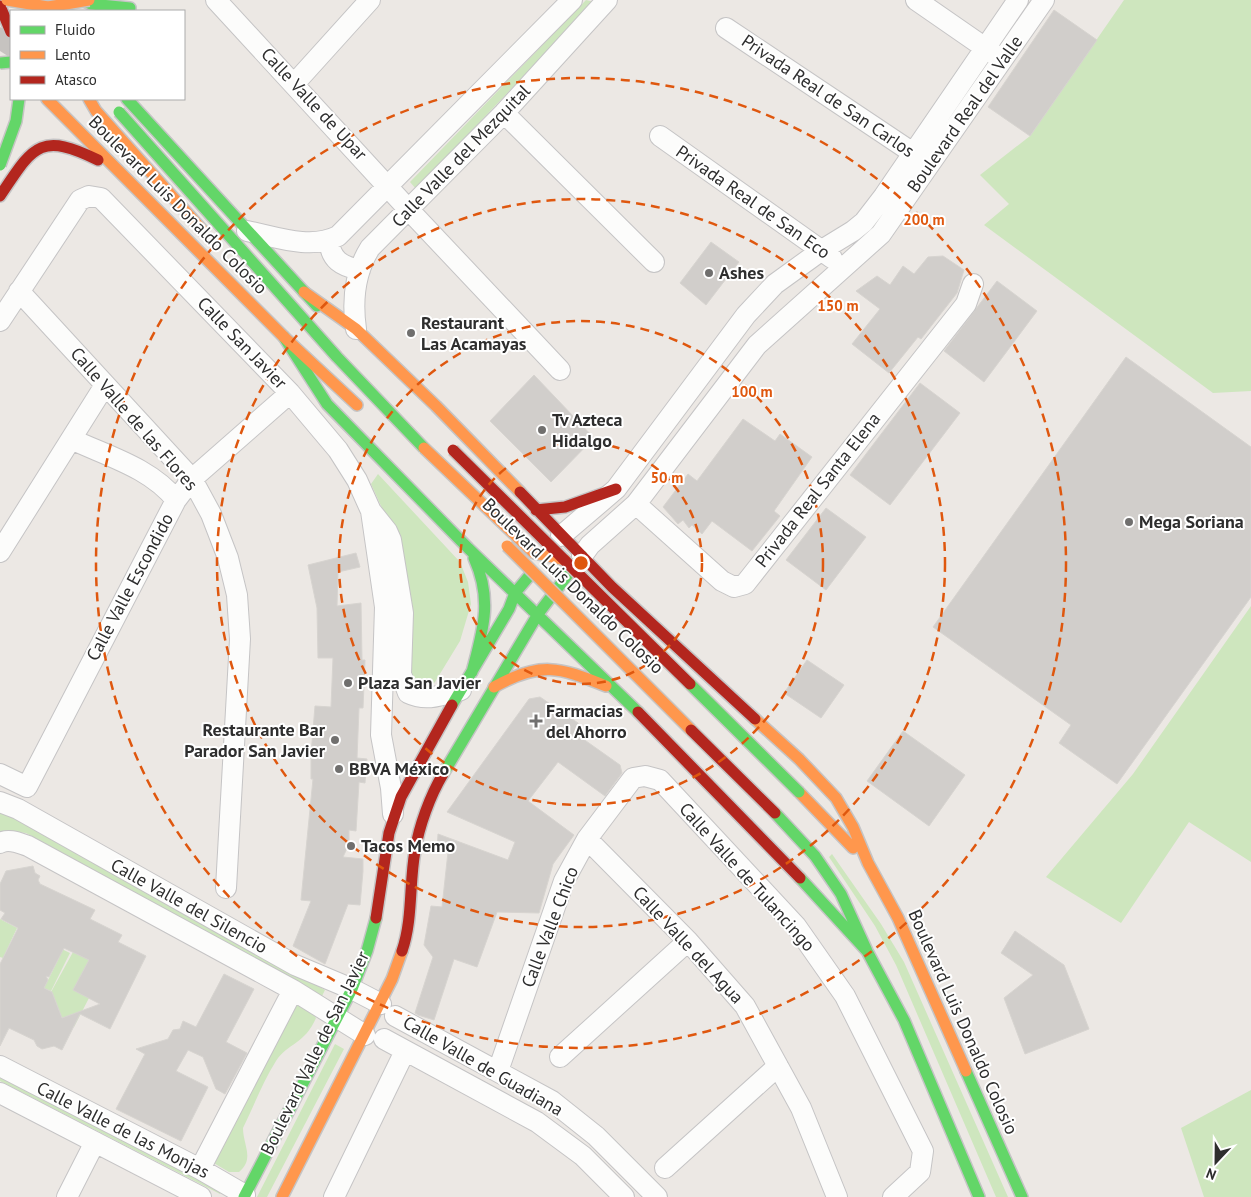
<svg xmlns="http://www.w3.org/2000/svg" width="1251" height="1197" viewBox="0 0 1251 1197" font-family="'PT Sans',sans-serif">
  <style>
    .green { fill: #cee6be }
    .building { fill: #d1cecb; stroke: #d7d4d0; fill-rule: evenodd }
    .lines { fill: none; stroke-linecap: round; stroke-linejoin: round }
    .secondary-tunnel { stroke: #c6c3c0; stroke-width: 28; stroke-dasharray: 28 14; stroke-linecap: butt }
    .street-casing { stroke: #c5c4c5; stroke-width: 22 }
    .fast-casing { stroke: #c5c4c5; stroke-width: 14 }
    .slow-casing { stroke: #c5c4c5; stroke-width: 14 }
    .jam-casing { stroke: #c5c4c5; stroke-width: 14 }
    .street { stroke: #fcfcfb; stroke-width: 20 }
    .fast { stroke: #63d668; stroke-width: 11 }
    .slow { stroke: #ff974d; stroke-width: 11 }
    .jam { stroke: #b3261e; stroke-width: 11 }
    .fast-bridge-casing { stroke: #c6c5c4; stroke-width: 14; stroke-linecap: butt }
    .slow-bridge-casing { stroke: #c6c5c4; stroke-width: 14; stroke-linecap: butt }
    .jam-bridge-casing { stroke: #c6c5c4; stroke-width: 14; stroke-linecap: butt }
    .fast-bridge { stroke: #63d668; stroke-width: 11 }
    .slow-bridge { stroke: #ff974d; stroke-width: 11 }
    .jam-bridge { stroke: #b3261e; stroke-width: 11 }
    .ring { fill: none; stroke: #df570e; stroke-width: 2.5; stroke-dasharray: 9 6 }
    .poi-dot { fill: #706f6e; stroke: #fff; stroke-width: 2 }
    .labels { text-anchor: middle; stroke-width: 4; stroke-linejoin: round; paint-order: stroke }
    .street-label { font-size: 18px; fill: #2e2e2e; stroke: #fff }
    .poi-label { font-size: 18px; font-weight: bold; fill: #2e2e2e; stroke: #fff; text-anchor: start }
    .centre { fill: #df570e; stroke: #fff; stroke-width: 2.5 }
    .ring-label { font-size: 15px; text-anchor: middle; font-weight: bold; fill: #df570e; stroke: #fff; stroke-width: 4; stroke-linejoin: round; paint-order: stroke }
  </style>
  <rect width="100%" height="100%" fill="#ece8e4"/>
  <!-- green -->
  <path class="green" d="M586,0L594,2L416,189L410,182Z
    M1124,0H1251V391L1213,393L984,225L1009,204L980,175L1030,136Z
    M378,474L460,562L468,582L471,604L460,641L435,682L427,690L417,691L408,681L397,541L371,484Z
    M1251,606V862L1189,822L1121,923L1046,877L1133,774Z
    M0,810L325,990L322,996L26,833L9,831L0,833Z
    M832,854L881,924L904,962L1008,1197H996L896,965L875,926L829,857Z
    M0,919L17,928L3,958L0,957Z
    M20,929L70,953L51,991L44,988L59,958Z
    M73,952L89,960V998L74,1027L69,1016L62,1018L55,1000L45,1003Z
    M299,1004L311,1011L316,1018C305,1044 288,1043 276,1061C263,1081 254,1106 243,1128C243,1145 255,1159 239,1172H229L212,1162L293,1007Z
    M335,1044L344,1049L267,1197H257Z
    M0,1077L222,1190L220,1194L0,1081Z
    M1251,1090V1197H1204L1181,1128Z"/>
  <!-- building -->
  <path class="building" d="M1054,10L1097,40L1030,136L988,107Z
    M711,242L739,262L706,305L680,283Z
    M943,256L964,270L957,293L921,339L918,337L889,373L852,344L880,309L856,291L877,276L890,285L903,266L914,274L928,257Z
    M997,281L1037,311L984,382L944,351Z
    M1126,357L1251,447V597L1117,784L1059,743L1071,725L933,627Z
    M534,375L594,438L551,482L490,421Z
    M920,383L960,413L890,505L850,475Z
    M743,419L775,441L780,434L812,457L774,511L780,516L752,551L712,521L702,534L692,525L689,528L683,520L678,524L663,507L688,474L697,481Z
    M826,508L866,537L826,590L786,560Z
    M356,553L360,567L338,572L337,606L361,603L362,660H365L363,708H359L357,758L367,759L365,783L359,782L356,831L349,830V844L343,857L363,859V871L360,905L348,904L325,964L293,946L311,901L301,900L313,779H311V754L315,706L331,707L333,658H318L317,608L308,565Z
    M807,660L844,685L821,718L784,693Z
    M540,697L578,723L579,736L620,765L622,773L605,796L558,762L528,801L574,835L553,864L539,913L497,912L477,967L454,959L434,1020L418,1015L415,1013L433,957L424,945L431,906L442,907L448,852L437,850L438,834L508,860L515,842L447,812L529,699Z
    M903,731L965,775L929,826L867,781Z
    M33,866L35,873L40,876L38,880L40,884L95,910L90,919L122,935L118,942L146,956L110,1029L80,1014L62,1050L54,1046L42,1049L37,1046L34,1040L9,1028L0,1046V964L18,928L1,919L5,913L0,910V884L6,871ZM64,948L89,960L73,990L100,1004L62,1018L52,992L44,988L48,980L46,976L49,977Z
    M1015,931L1064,965L1089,1029L1025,1054L1004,998L1033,975L1001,953Z
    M224,974L254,989L226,1042L247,1053L225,1094L216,1089L203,1057L188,1050L176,1071L208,1087L181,1141L116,1109L145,1054L136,1049L168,1039L173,1030L180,1029L183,1021L196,1027Z"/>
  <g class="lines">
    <!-- secondary-tunnel -->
    <path class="secondary-tunnel" d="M0,51L11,34"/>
    <!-- street casing -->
    <g class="street-casing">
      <path id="street" d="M216,0L409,210L560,370
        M916,0L994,54
        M726,28L925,161
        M295,83L370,0
        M504,113L654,262
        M660,136L832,258
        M247,231C276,237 311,250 338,236L572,0
        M329,241C331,260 341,266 360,270
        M19,291L192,479L211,514L228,558L237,595L240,639L226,888
        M0,321L80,200L89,196L101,198L290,393L338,450L357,480L371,511L387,531L391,540L403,613L401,674L408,693C427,702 442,695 461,690
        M356,329C352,301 355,272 370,248L504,113L607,0
        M71,439C107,456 151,468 176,500
        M636,504L722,581L734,587L745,584L966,304L973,284
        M371,511L385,607L381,735L391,788L393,814
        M561,536L616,489L746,315L775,284L822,250L853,231L864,222L884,196L1018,0
        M0,552L105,385
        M582,556L590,545L636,504L757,345L881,234L1044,0
        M0,774L27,787L176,500L192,479L290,393
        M0,802L18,809L295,965L352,989L381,1004
        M587,839L688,941L745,1006L801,1108L837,1197
        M0,843C9,838 19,843 28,846L293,990L365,1035
        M395,1016L552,1101L596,1136L657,1197
        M384,1039L537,1122L583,1156L624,1197
        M560,1057L688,941
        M0,1066L200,1169L245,1195
        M498,1071L564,881L587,839L633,778L645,776L660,780L796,926L845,996L923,1151L920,1172L893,1197
        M0,1093L201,1197
        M665,1168L778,1066
        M200,1169L293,990
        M67,1197L95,1142
        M334,1197L405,1051"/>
    </g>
    <!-- fast casing -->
    <g class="fast-casing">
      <path id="fast" d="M82,0L91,4L130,8
        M127,99L317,306
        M284,337L327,404L468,548L638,712
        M472,672C483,630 493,600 474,558
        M452,705L509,609L515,593L530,575
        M443,774L538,614L582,556
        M775,813L815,856L841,894L867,951L904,1020L979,1197
        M800,878L867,951
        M966,1071L1022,1197
        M244,1197L352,989L367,951L376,918"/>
    </g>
    <!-- slow casing -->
    <g class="slow-casing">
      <path id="slow" d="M47,99L284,337L357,405
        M89,99L96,111L202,230
        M304,292L356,329L436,406L520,492
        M494,687C540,661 559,667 606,686
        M755,719L799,759L836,798L853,827L868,863L898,918L966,1071
        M799,792L853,848
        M282,1197L392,979L402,951"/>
    </g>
    <!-- jam casing -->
    <g class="jam-casing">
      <path id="jam" d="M0,6L11,32
        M0,196C33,147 39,131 98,160
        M520,492L612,587L755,719
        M536,510L565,507L616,489
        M638,712L800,878
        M376,918L389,833L401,797L452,705
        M402,951C413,919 409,884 415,851C419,826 430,796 443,774"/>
    </g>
    <!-- street -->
    <use href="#street" class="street"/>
    <!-- fast -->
    <use href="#fast" class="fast"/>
    <!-- slow -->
    <use href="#slow" class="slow"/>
    <!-- jam -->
    <use href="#jam" class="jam"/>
    <!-- fast-bridge casing -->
    <g class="fast-bridge-casing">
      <path id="fast-bridge" d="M0,63L11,62
        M119,112L337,357L424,448
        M0,165L16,121L19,99
        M690,684L799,792"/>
    </g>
    <!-- slow-bridge casing -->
    <g class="slow-bridge-casing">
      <path id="slow-bridge" d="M7,0L48,7L89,0
        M424,448L534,553L565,560
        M507,546L691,730"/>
    </g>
    <!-- jam-bridge casing -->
    <g class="jam-bridge-casing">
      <path id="jam-bridge" d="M453,450L690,684
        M691,730L775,813"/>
    </g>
    <!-- fast-bridge -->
    <use href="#fast-bridge" class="fast-bridge"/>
    <!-- slow-bridge -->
    <use href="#slow-bridge" class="slow-bridge"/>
    <!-- jam-bridge -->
    <use href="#jam-bridge" class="jam-bridge"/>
  </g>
  <!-- distance rings -->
  <g class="ring">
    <circle cx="581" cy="563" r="121"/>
    <circle cx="581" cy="563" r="242"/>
    <circle cx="581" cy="563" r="364"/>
    <circle cx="581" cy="563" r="485"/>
  </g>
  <!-- markers -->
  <g class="poi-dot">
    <circle cx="709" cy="273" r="5"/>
    <circle cx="411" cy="333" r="5"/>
    <circle cx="542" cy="430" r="5"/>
    <circle cx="1129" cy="522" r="5"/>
    <circle cx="348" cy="683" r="5"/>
    <path d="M533.5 713.5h5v5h5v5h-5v5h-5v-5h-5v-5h5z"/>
    <circle cx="335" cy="740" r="5"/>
    <circle cx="339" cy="769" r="5"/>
    <circle cx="351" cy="846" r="5"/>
  </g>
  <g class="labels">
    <!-- street labels -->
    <g class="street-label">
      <text transform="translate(828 96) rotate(34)" y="6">Privada Real de San Carlos</text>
      <text transform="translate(314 104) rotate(47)" y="6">Calle Valle de Upar</text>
      <text transform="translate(965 114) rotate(-55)" y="6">Boulevard Real del Valle</text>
      <text transform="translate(461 156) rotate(-46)" y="6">Calle Valle del Mezquital</text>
      <text transform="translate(753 202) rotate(35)" y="6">Privada Real de San Eco</text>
      <text transform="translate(178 205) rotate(45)" y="6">Boulevard Luis Donaldo Colosio</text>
      <text transform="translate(242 343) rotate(46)" y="6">Calle San Javier</text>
      <text transform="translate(134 419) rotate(49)" y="6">Calle Valle de las Flores</text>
      <text transform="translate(818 490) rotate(-52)" y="6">Privada Real Santa Elena</text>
      <text transform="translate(573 586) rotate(44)" y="6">Boulevard Luis Donaldo Colosio</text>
      <text transform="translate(130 587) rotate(-62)" y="6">Calle Valle Escondido</text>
      <text transform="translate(747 877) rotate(48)" y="6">Calle Valle de Tulancingo</text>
      <text transform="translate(189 906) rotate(29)" y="6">Calle Valle del Silencio</text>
      <text transform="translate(550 927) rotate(-69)" y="6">Calle Valle Chico</text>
      <text transform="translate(688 945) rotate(47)" y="6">Calle Valle del Agua</text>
      <text transform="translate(963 1022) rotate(66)" y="6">Boulevard Luis Donaldo Colosio</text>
      <text transform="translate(315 1053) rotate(-64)" y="6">Boulevard Valle de San Javier</text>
      <text transform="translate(483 1066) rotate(30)" y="6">Calle Valle de Guadiana</text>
      <text transform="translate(123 1130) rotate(27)" y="6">Calle Valle de las Monjas</text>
    </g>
    <!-- poi labels -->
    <g class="poi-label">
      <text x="719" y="279">Ashes</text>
      <text x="421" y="329">Restaurant<tspan x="421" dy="21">Las Acamayas</tspan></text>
      <text x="552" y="426">Tv Azteca<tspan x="552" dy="21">Hidalgo</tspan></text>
      <text x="1139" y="528">Mega Soriana</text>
      <text x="358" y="689">Plaza San Javier</text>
      <text x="546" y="717">Farmacias<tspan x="546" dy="21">del Ahorro</tspan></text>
      <text x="325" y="736" text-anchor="end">Restaurante Bar<tspan x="325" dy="21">Parador San Javier</tspan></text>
      <text x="349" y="775">BBVA México</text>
      <text x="361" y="852">Tacos Memo</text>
    </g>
  </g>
  <circle cx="581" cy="563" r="8" class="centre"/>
  <g class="ring-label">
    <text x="924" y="225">200 m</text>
    <text x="838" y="311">150 m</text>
    <text x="752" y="397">100 m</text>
    <text x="667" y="483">50 m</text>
  </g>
  <!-- legend -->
  <rect x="10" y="10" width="175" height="90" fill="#ffffff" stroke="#ababab"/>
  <rect x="20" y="26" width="25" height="8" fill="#63d668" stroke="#ababab"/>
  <text x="55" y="35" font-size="15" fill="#2e2e2e">Fluido</text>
  <rect x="20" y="51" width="25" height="8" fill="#ff974d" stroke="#ababab"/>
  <text x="55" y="60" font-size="15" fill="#2e2e2e">Lento</text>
  <rect x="20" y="76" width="25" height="8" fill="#b3261e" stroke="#ababab"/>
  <text x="55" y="85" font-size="15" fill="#2e2e2e">Atasco</text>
  <!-- north arrow -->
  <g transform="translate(1216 1162) rotate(202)" stroke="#ffffff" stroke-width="4" paint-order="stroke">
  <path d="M0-4L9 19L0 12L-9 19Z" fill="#2e2e2e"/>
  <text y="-8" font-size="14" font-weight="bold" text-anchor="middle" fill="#2e2e2e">N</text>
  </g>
</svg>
